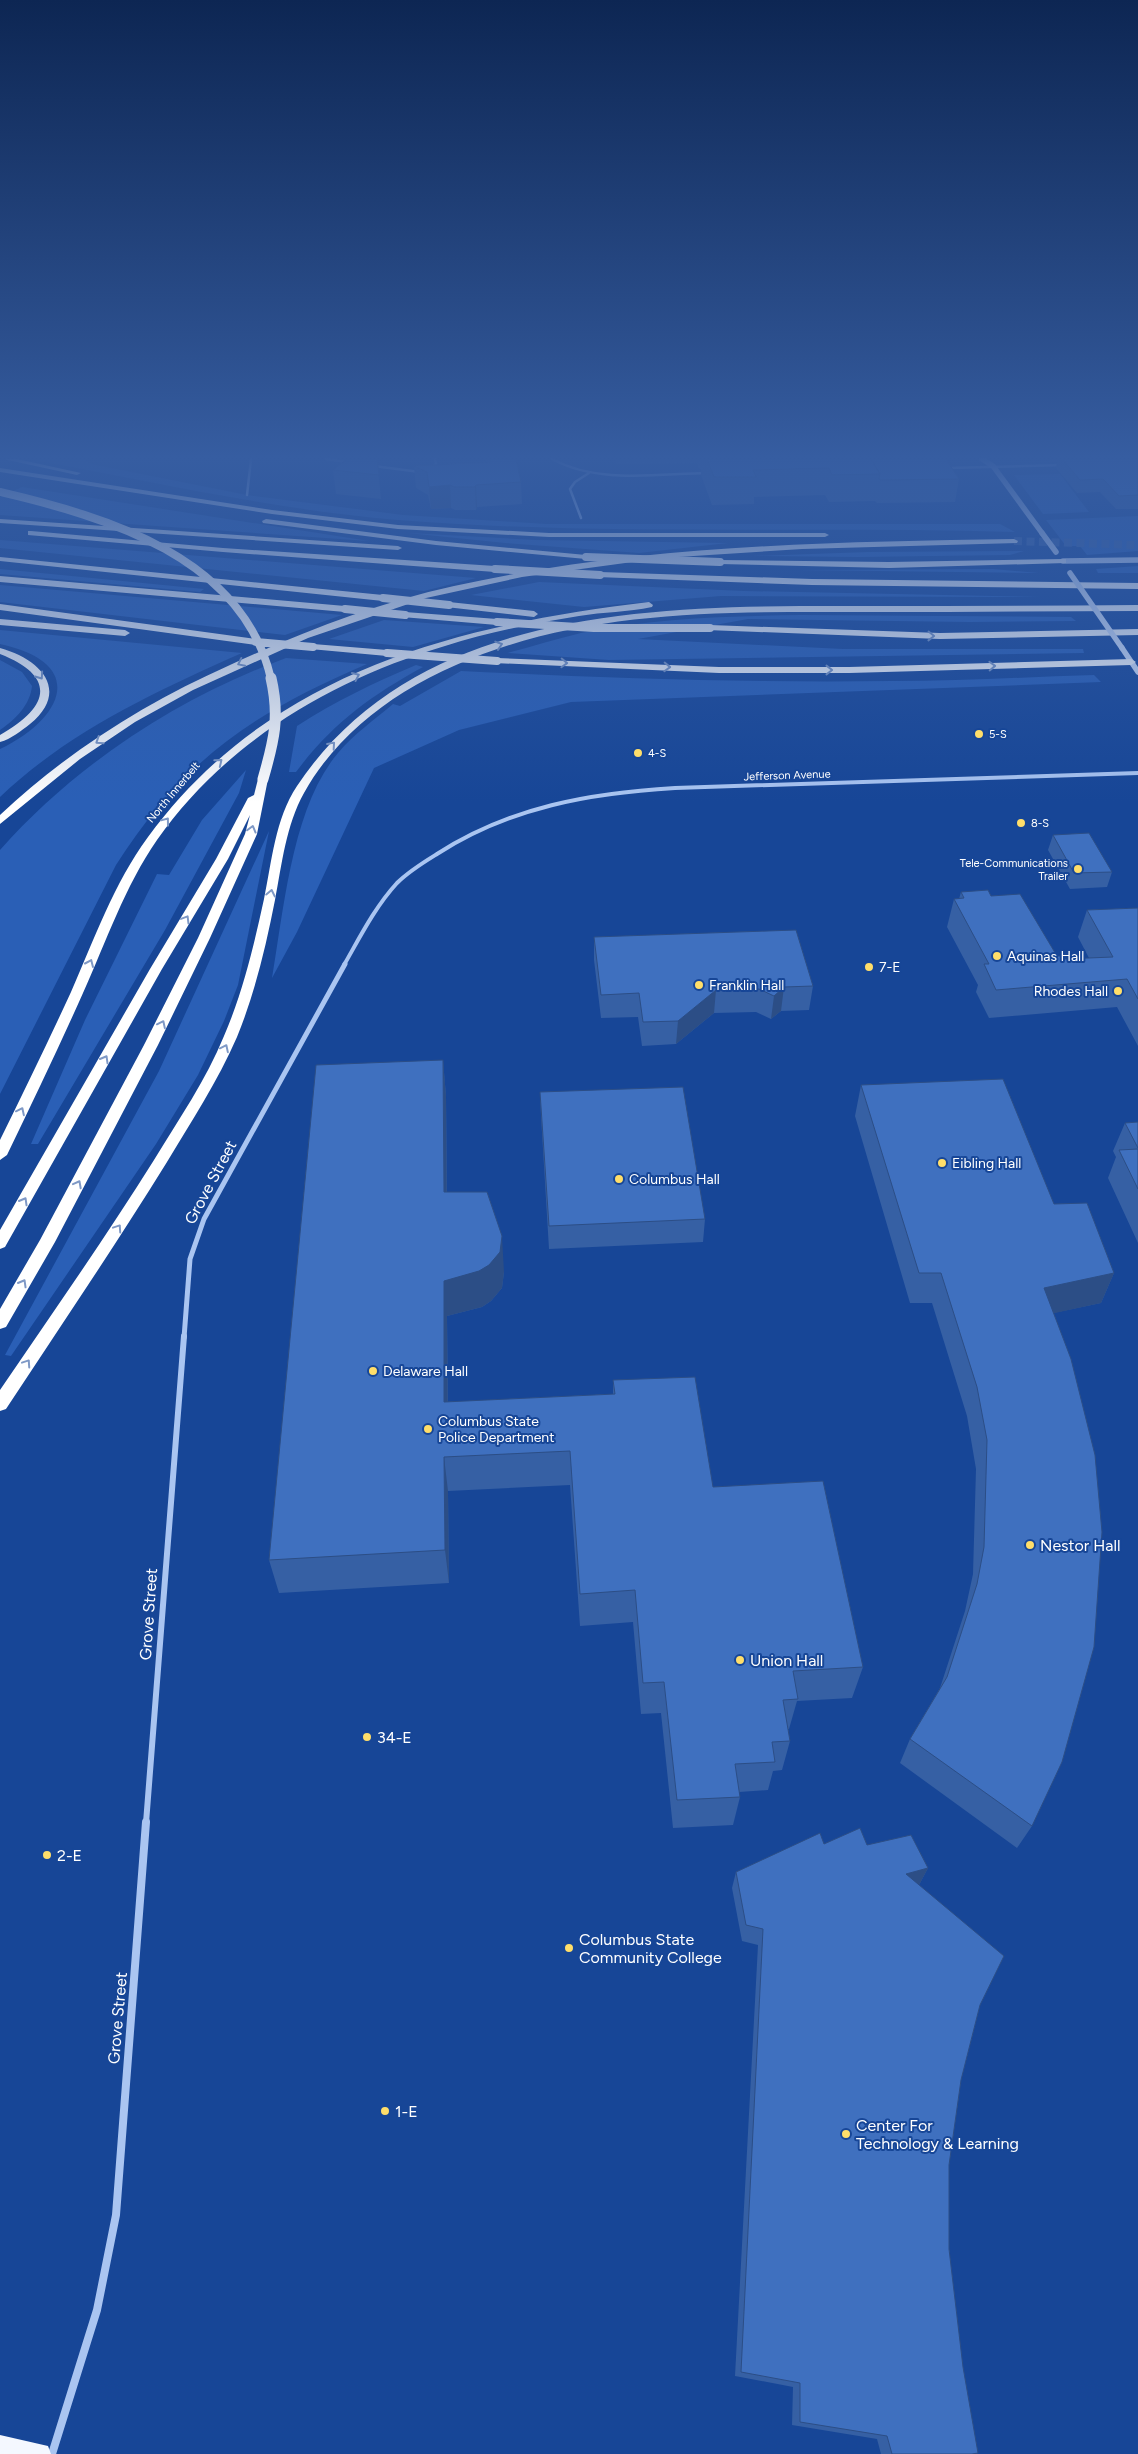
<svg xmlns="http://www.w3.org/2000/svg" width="1138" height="2454" viewBox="0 0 1138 2454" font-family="Figtree,sans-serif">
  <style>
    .green { fill: #2a5fb6 }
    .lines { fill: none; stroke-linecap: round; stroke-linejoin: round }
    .highway-tunnel { stroke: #3a62a7; stroke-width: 8; stroke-dasharray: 8 4.5; stroke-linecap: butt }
    .street-far4 { stroke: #aac5f1; stroke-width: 2.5 }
    .street-far3 { stroke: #aac5f1; stroke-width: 4 }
    .street-far2 { stroke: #aac5f1; stroke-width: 5 }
    .street-far1 { stroke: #aac5f1; stroke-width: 6 }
    .street { stroke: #aac5f1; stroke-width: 8 }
    .secondary { stroke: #d8e5fc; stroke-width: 5.5 }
    .primary { fill: #f4f8ff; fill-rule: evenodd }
    .highway { fill: #fff; fill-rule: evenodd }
    .secondary-bridge { stroke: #d8e5fc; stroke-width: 5.5 }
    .highway-bridge-far1 { stroke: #fff; stroke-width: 8 }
    .highway-bridge { stroke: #fff; stroke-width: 11 }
    .wall { fill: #3660a4 }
    .shaded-wall { fill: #2c4e86 }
    .building { fill: #3f70bf; stroke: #2c4e86 }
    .oneway { stroke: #7f99c6 }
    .poi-dot { fill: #ffde6a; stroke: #174697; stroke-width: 2 }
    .labels { text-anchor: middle; stroke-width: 4; stroke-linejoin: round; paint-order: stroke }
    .far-poi-label { font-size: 11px; fill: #fff; stroke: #174697; text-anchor: start }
    .far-street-label { font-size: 11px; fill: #fff; stroke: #174697 }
    .poi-label { font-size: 14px; fill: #fff; stroke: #174697; text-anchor: start }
    .near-street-label { font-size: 16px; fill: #fff; stroke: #174697 }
    .near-poi-label { font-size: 16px; fill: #fff; stroke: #174697; text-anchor: start }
  </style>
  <rect width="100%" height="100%" fill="#174697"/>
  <!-- green -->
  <path class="green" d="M29,459H84L91,464L247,495L403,515L546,524H1000L1015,532C809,526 603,536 398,520C276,510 149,481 29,459Z
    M1059,474H1060L1089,512L1043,514L1014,475Z
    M22,487L369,541L0,515V497Z
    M1138,516V551L1087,555L1080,546H1066L1046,520Z
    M408,533L535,540L728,543L639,553L505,543Z
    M0,540L476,578L424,591L0,548Z
    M1024,551L1010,555L858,557L753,556L868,552Z
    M1138,566V573H1098L1096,569Z
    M0,569L204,589L200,592L0,574Z
    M993,569L1039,573L795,570Z
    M539,582L744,591L1041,597L721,596L584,607L471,595Z
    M0,585L342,615L285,635L0,602Z
    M801,615L1071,617L1076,621L970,622L748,619L638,639L843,649H1083L1084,653L609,660L507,653C531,647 556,639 581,633C653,618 728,616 801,615Z
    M384,620L484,627L413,647L329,639Z
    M0,630L242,653C156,691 68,732 0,797V749C64,718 88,663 0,644Z
    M286,658L367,664C253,713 184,759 116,865L0,1094V850C76,764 178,698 286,658Z
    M0,660L22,672L32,686C30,705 16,719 0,730Z
    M416,665L423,667C370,696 332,724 296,772H289L297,726C335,701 374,683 416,665Z
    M461,671C605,678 749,683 893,681C960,681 1027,677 1094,675L1101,682L571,702L459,730L374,768L297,932L272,978C284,909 292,807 338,753C354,734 374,720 393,704L400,706Z
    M246,770L239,793L165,930L38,1144H31L85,1020L157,874L169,875L202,820Z
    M269,831L238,985L224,1021L198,1075L156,1144L11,1356L5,1355L159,1071Z"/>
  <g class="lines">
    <!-- highway-tunnel -->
    <path class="highway-tunnel" d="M1014,541L1138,545"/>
    <!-- street-far4 -->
    <path class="street-far4" d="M326,459L348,462
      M552,459C598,484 655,474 706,473
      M374,466L420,472
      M947,468L1063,465
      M430,469L436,464L435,459
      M247,495L251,459
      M581,518L570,489L575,482L589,473"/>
    <!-- street-far3 -->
    <path class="street-far3" d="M344,965C360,937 375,907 397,883C409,871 424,862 437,854C510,807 590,793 675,788L1138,773"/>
    <!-- street-far2 -->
    <path class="street-far2" d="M184,1338L190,1259L204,1219L345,964"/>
    <!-- street-far1 -->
    <path class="street-far1" d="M146,1823L184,1336"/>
    <!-- street -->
    <path class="street" d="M52,2454L97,2310L116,2215L146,1822"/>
    <!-- secondary -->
    <path class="secondary" d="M982,459L993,466L1042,533
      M1063,561L1138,560
      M1122,648L1138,672"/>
    <!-- primary -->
    <path class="primary" d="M0,2435L48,2446L51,2454H0Z"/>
    <!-- highway -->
    <path class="highway" d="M3,459H17L81,473L77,475Z
      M0,468L272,510L398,525L549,533H825L829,535L825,537H549L398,529L272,514L0,472Z
      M0,519L398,546L402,548L398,550L0,523Z
      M266,519L436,541L586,555L590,557L586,559L436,545L263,523L262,521Z
      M31,531L223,548L495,566L499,569L495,572L223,552L28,535V531Z
      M1014,539L1018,541L1017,543L802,549L662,558L522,577L426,598L308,638L193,690L135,722L80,759L0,824V815C68,751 145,703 230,665C302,632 377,603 454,586C638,545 826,542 1014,539Z
      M0,557L383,595L387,598L383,601L0,561Z
      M1063,559H1066V563L889,568L720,564L716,562L720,560L889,562Z
      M600,572L812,579L1138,583V589L812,585L597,577V573Z
      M0,576L345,606L349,609L345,612L0,582Z
      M449,602L534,611L538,614L534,617L446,607L445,605Z
      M649,602L653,605L652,607C628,612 603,612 579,616C534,623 489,632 445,646C331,680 226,742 157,840C125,886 106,942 83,993C59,1047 33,1101 7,1155L0,1160V1140C24,1091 48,1042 71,992C94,940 114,883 148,837C269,672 456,625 649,602Z
      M0,604L256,639L261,642L256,645L0,610Z
      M1138,605V611C1050,611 963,612 875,612C715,612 546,606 404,692C364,717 327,751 304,793C286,825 282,864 275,900C266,946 255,993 237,1037C218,1081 191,1122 167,1162C115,1246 60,1327 6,1409L0,1411V1390C52,1314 105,1238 154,1160C179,1119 206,1080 224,1036C243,992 254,945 264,899C272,861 275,819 297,786C420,601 671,606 869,606C958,606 1048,606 1138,605Z
      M405,612L497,619L501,622L497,625L402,617L401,615Z
      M0,619L125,630L130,633L125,636L0,625Z
      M710,625L940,633L1138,629V635L940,639L707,630L706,628Z
      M313,644L387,650L392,653L387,656L310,649V645Z
      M0,648C40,659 71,690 30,724C21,731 11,739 0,742V735C49,707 58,677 0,654Z
      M497,658L719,667H849L1131,659L1136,662L1131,665L849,673H719L494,663L492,661Z
      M263,776L268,779L257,834L210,938L158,1045L55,1242L6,1327L0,1329V1309L40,1240L144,1045L198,938L245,834L250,815L228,859L162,969L5,1247L0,1249V1230L150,969L216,859L248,798L254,795L258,779Z"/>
    <!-- secondary-bridge -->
    <path class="secondary-bridge" d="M1042,533L1056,552
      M1070,573L1122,648"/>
    <!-- highway-bridge-far1 -->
    <path class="highway-bridge-far1" d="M0,492C107,517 243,557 271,679
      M586,557L720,562
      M495,569L600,575
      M383,598L449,605
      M345,609L405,615
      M497,622L594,628H710
      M256,642L313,647
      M387,653L497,661"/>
    <!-- highway-bridge -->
    <path class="highway-bridge" d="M263,779C274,741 280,717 271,678"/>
  </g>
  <!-- wall -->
  <path class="wall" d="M377,459L381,499L336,494L333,470Z
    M486,459H516L521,482L522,504L477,507L476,510H455L451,508L431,509L428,495L416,488L414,466L487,462Z
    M614,459H946L959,479L955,502L877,503L875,501L829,502L825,495L754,497V504L712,505L701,475V469H699L697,463L616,464Z
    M1048,459H1138V509H1116L1100,492L1077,493L1056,468L1057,462H1051Z
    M1053,835L1112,872L1107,887L1070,889L1048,850Z
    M961,892L991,896L1057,956L1064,959L1089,958L1078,937L1087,910L1138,908V1046L1117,1007L989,1018L976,992L978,985L947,927L954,899H959Z
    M594,937L813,986L809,1010L781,1011L771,1019L756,1012L714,1013L676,1044L642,1046L638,1017L601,1018L594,960Z
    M443,1060L446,1096L447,1192L504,1272L502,1288L491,1301L482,1307L447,1316L448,1402L613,1394V1380L713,1487L863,1667L852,1698L797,1701L789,1729H788L790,1741L782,1770L773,1771L768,1790L739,1792L740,1797L733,1825L673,1828L661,1713L641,1714L633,1622L580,1626L570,1485L448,1491L449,1583L279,1593L269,1560Z
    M861,1085L1054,1204L1114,1273L1101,1303L1053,1313L1032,1826L1017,1848L900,1763L910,1739L940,1688L965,1611L973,1574L976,1469L967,1416L932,1303H910L855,1116Z
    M540,1092L705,1219L703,1242L549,1249L541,1116Z
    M1138,1122V1243L1108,1178L1116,1157L1113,1151L1125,1123Z
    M824,1844L867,1845L928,1868L919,1885L980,2005L961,2080L949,2165V2249L972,2454H881L877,2439L792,2425L793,2387L735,2376L758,1945L742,1941L732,1888L736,1872Z"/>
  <!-- shaded-wall -->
  <path class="shaded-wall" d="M450,485L451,508L431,509L429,487Z
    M476,485L477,507L476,510L475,487Z
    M784,987L781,1011L771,1019L774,996Z
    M716,990L714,1013L676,1044L678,1021Z
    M443,1060L446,1096L447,1229L444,1192Z
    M502,1236L504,1272L502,1288L491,1301L482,1307L447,1316L448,1437L444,1402V1281Z
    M1114,1273L1101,1303L1032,1318L1044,1288Z
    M444,1457L448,1491L449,1583L445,1550Z
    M928,1868L919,1885L897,1891L906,1874Z"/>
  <!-- building -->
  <path class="building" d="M347,459H377L379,475L333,470Z
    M490,459H516L521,482L476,485L475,487H454L450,485L429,487L427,472L414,466L491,462Z
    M707,459H871L880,474L832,475L829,468L753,470L756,477H714Z
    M871,459H946L959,479L880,480L879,478L880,474Z
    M1062,459H1138V495L1119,496L1103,479L1080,480Z
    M1089,833L1112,872L1074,873L1053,835Z
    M988,890L991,896L1020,894L1057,956H1063L1064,959L1113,957L1087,910L1138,908V999L1127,979L996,990L984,964H989L954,899L964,898L961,892Z
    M796,930L813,986L784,987L774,996L759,989L716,990L678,1021L643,1022L639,993L601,995L594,937Z
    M443,1060L444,1192H487L502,1236L500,1252L489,1265L479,1271L444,1281V1402L615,1394L613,1380L695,1377L713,1487L823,1481L863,1667L793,1671L798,1699L783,1700L790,1741L772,1742L775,1762L735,1764L740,1797L677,1800L664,1682L643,1683L635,1590L580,1594L570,1451L444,1457L445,1550L269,1560L316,1065Z
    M1003,1079L1054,1204L1087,1203L1114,1273L1044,1288L1071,1359L1095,1455L1102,1532L1094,1647L1062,1762L1032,1826L910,1739L947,1677L977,1584L984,1547L987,1440L977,1387L941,1273H919L861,1085Z
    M683,1087L705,1219L549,1226L540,1092Z
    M1138,1122V1148L1125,1123Z
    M1138,1149V1189L1119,1150Z
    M860,1828L867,1845L911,1835L928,1868L906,1874L1004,1956L980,2005L961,2080L949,2165V2249L963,2367L978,2453L972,2454H892L887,2436L800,2422V2383L741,2372L763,1929L746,1925L736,1872L820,1833L824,1844Z"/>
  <!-- one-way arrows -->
  <defs><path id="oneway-chevron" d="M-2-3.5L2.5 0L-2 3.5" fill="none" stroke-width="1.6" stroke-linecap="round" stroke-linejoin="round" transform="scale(1.25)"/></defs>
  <g class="oneway">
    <use href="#oneway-chevron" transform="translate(931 636) rotate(1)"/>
    <use href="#oneway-chevron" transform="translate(499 645) rotate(-18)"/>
    <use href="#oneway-chevron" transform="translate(241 663) rotate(154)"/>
    <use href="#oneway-chevron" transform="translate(564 663) rotate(2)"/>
    <use href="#oneway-chevron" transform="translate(992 666) rotate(-2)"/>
    <use href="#oneway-chevron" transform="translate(667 667) rotate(2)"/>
    <use href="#oneway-chevron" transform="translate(829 670)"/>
    <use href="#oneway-chevron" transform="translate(40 676) rotate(55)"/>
    <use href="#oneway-chevron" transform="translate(356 676) rotate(-24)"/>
    <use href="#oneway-chevron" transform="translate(99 741) rotate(147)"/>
    <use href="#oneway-chevron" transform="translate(332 745) rotate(-49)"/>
    <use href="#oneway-chevron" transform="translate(219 762) rotate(-39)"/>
    <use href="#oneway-chevron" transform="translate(166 821) rotate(-53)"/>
    <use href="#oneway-chevron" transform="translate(252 829) rotate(-75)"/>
    <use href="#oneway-chevron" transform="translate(271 893) rotate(-78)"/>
    <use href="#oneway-chevron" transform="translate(186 919) rotate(-59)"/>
    <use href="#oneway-chevron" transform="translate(90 963) rotate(-66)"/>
    <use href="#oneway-chevron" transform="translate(162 1024) rotate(-64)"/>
    <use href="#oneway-chevron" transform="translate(225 1048) rotate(-64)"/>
    <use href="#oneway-chevron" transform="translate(105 1059) rotate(-60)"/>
    <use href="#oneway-chevron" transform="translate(21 1111) rotate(-64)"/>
    <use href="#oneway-chevron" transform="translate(78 1184) rotate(-62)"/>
    <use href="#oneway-chevron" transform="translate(24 1201) rotate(-60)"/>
    <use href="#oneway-chevron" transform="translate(118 1228) rotate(-56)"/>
    <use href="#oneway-chevron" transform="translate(23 1283) rotate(-60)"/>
    <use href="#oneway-chevron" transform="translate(27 1363) rotate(-56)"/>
  </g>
  <!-- sky -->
  <linearGradient id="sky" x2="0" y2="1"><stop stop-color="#0d2653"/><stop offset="0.57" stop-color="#365da1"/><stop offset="1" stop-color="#365da1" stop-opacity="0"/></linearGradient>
  <rect width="1138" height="802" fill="url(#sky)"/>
  <!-- markers -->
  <g class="poi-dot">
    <circle cx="979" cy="734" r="5"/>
    <circle cx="638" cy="753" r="5"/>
    <circle cx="1021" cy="823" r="5"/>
    <circle cx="1078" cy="869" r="5"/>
    <circle cx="997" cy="956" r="5"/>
    <circle cx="869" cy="967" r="5"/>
    <circle cx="699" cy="985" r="5"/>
    <circle cx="1118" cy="991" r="5"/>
    <circle cx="942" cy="1163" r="5"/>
    <circle cx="619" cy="1179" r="5"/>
    <circle cx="373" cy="1371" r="5"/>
    <circle cx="428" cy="1429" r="5"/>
    <circle cx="1030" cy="1545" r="5"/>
    <circle cx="740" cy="1660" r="5"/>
    <circle cx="367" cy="1737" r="5"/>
    <circle cx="47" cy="1855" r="5"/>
    <circle cx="569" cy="1948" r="5"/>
    <circle cx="385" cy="2111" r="5"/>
    <circle cx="846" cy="2134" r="5"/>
  </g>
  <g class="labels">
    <!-- far-poi labels -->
    <g class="far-poi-label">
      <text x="989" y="738">5-S</text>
      <text x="648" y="757">4-S</text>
      <text x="1031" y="827">8-S</text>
      <text x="1068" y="867" text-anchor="end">Tele-Communications<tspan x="1068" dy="13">Trailer</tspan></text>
    </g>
    <!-- far-street labels -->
    <g class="far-street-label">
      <text transform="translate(787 775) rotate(-2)" y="4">Jefferson Avenue</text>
      <text transform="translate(173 792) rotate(-50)" y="4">North Innerbelt</text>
    </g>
    <!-- poi labels -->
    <g class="poi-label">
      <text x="1007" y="961">Aquinas Hall</text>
      <text x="879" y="972">7-E</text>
      <text x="709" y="990">Franklin Hall</text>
      <text x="1108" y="996" text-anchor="end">Rhodes Hall</text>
      <text x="952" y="1168">Eibling Hall</text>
      <text x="629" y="1184">Columbus Hall</text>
      <text x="383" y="1376">Delaware Hall</text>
      <text x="438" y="1426">Columbus State<tspan x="438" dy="16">Police Department</tspan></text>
    </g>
    <!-- near-street labels -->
    <g class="near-street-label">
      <text transform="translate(210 1182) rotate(-62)" y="6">Grove Street</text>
      <text transform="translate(148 1614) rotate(-86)" y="6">Grove Street</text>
      <text transform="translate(117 2018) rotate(-85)" y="6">Grove Street</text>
    </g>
    <!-- near-poi labels -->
    <g class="near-poi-label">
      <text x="1040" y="1551">Nestor Hall</text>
      <text x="750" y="1666">Union Hall</text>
      <text x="377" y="1743">34-E</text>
      <text x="57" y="1861">2-E</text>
      <text x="579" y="1945">Columbus State<tspan x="579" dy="18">Community College</tspan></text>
      <text x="395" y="2117">1-E</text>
      <text x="856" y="2131">Center For<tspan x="856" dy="18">Technology &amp; Learning</tspan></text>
    </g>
  </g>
</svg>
